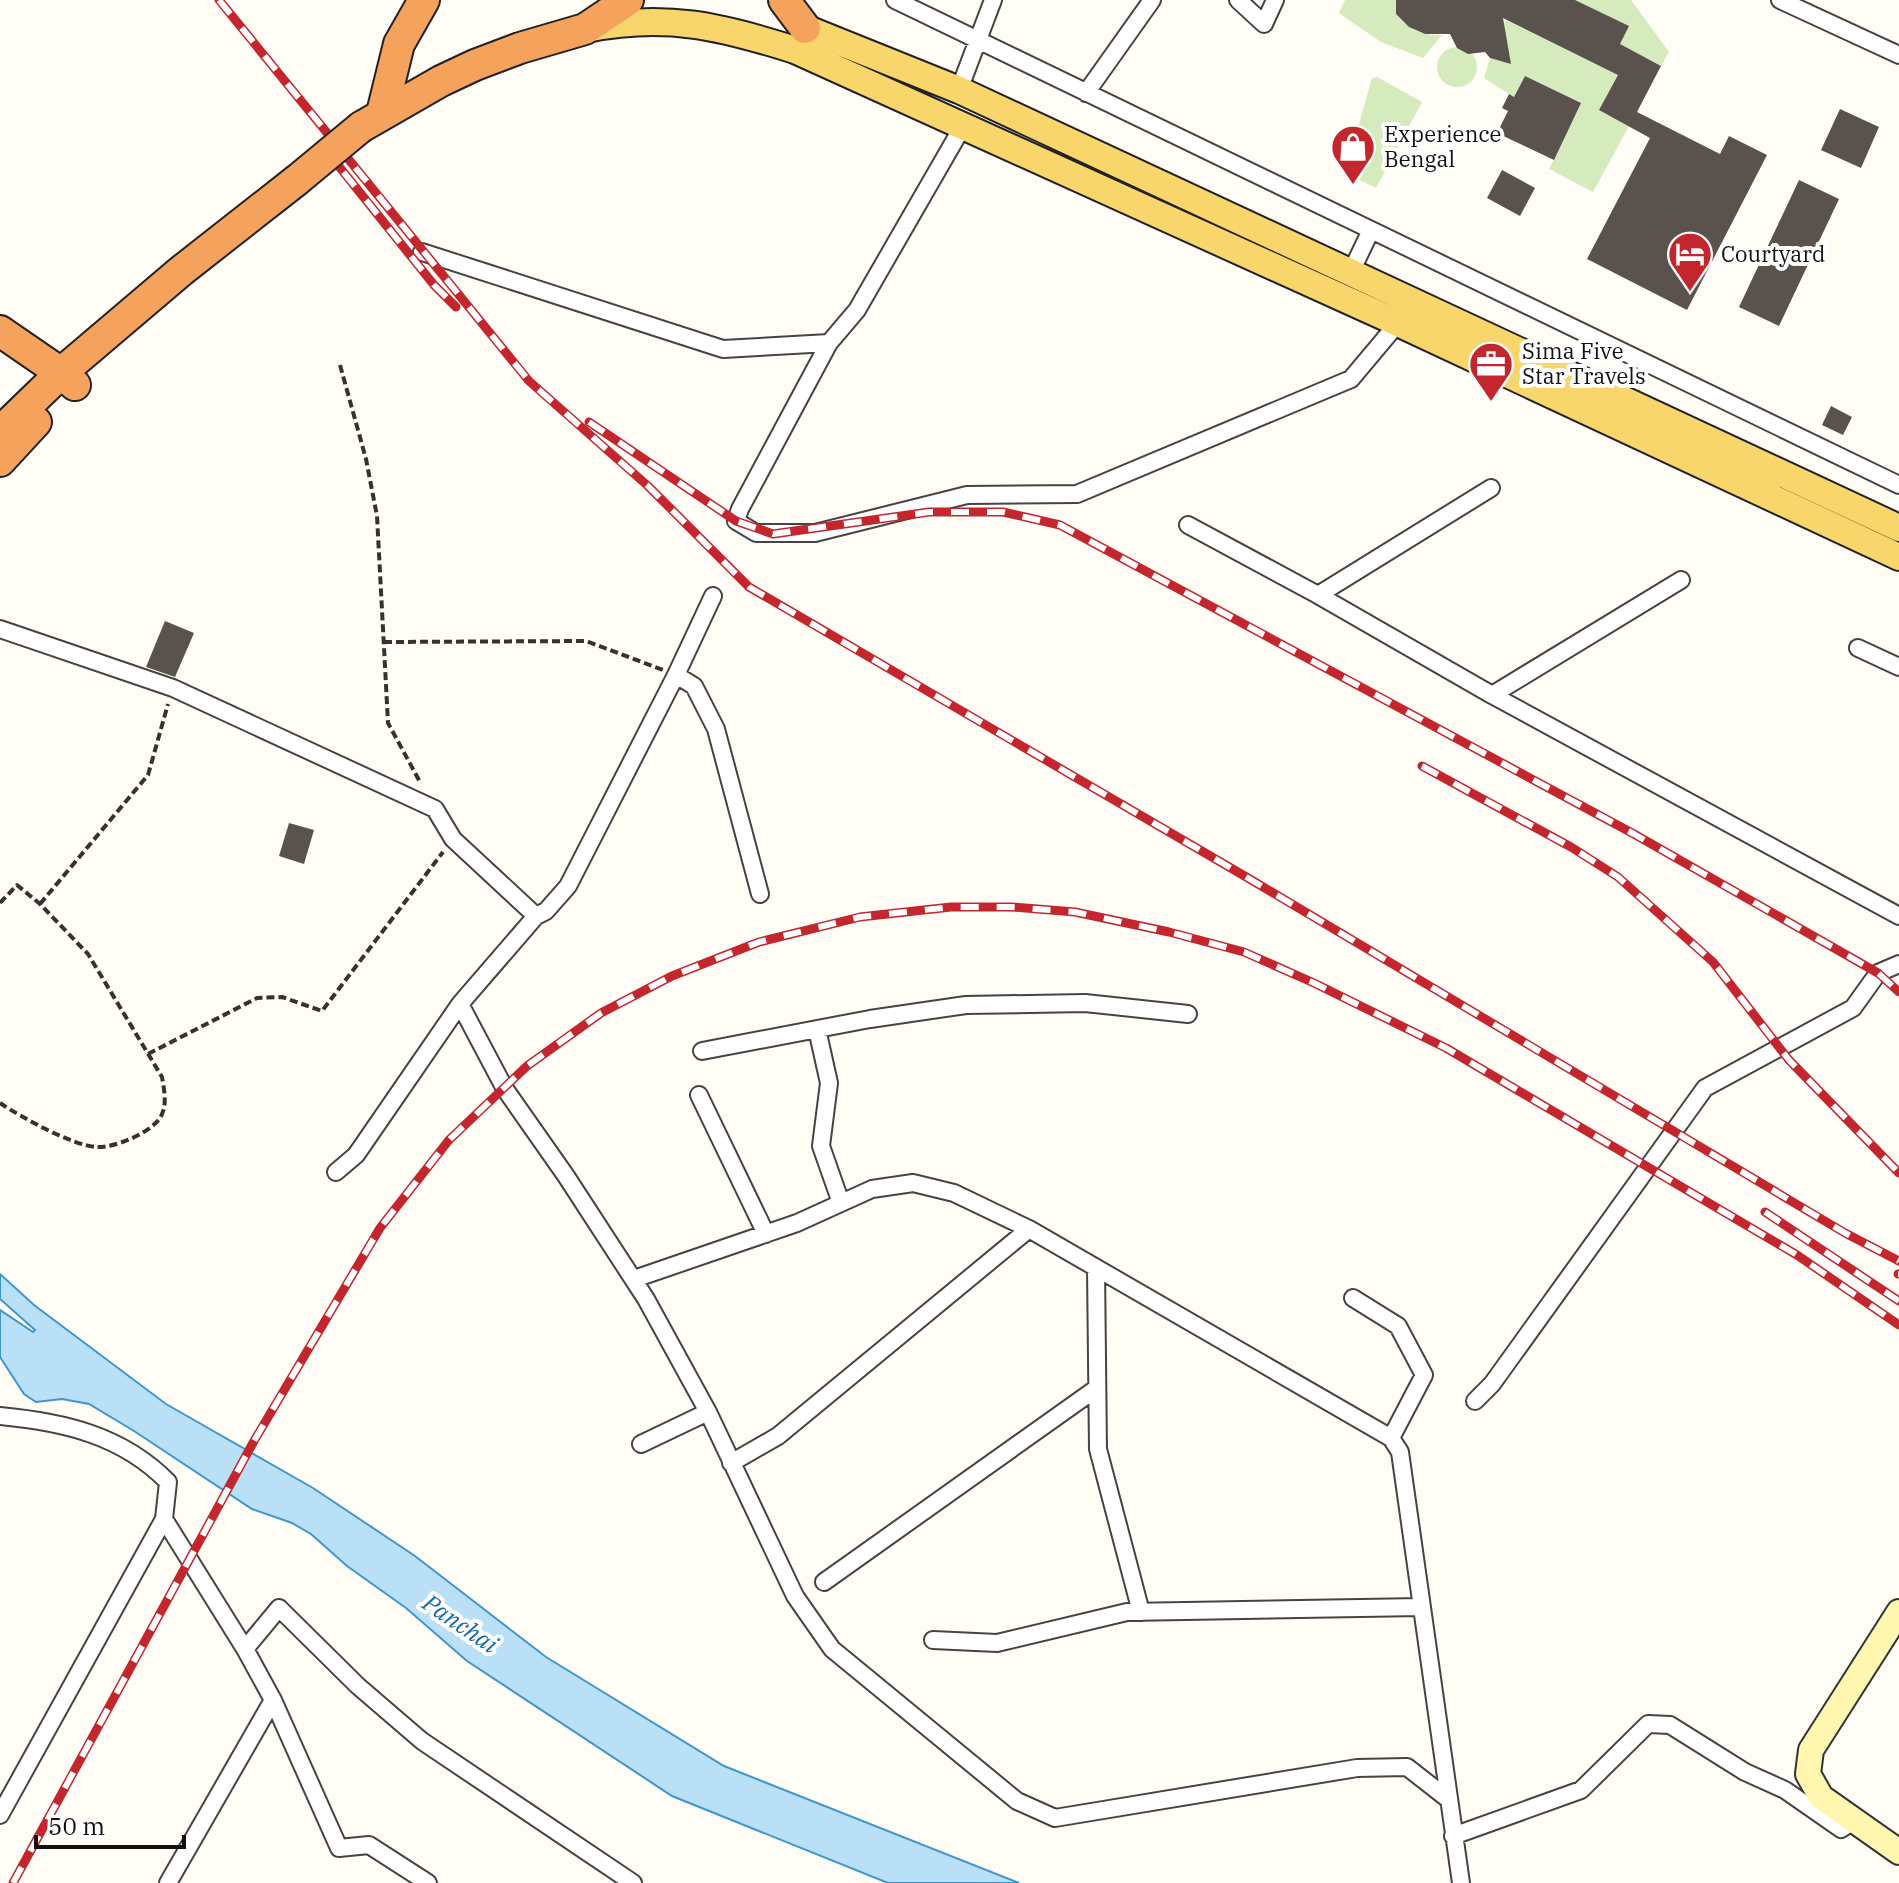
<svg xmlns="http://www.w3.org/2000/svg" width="1899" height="1883" viewBox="0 0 1899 1883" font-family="'IBM Plex Serif',serif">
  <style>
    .green { fill: #d5ebbd }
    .water { fill: #b9e0f7; stroke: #3f96cf; stroke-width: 2 }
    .building { fill: #5a524d }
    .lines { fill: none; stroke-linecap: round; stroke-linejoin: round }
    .street-casing { stroke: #444; stroke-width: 20 }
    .secondary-casing { stroke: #333; stroke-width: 28 }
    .primary-casing { stroke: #222; stroke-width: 30 }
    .highway-casing { stroke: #222; stroke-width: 34 }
    .path { stroke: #333; stroke-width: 4; stroke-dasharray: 8 4; stroke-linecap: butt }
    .street { stroke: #fff; stroke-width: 16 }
    .secondary { stroke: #fff6b0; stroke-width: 24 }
    .primary { stroke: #f9d66b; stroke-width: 26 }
    .highway { stroke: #f5a25d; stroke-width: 30 }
    .rail-casing { stroke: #c4262e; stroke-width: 9 }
    .rail { stroke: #fff; stroke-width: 6; stroke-dasharray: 18; stroke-linecap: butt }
    .highway-bridge-casing { stroke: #222; stroke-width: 34; stroke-linecap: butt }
    .highway-bridge { stroke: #f5a25d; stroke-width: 30 }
    .labels { text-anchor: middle; stroke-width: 8; stroke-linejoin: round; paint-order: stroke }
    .poi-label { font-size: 22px; fill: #111; stroke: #fff; text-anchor: start }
    .water-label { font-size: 24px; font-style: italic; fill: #1768a6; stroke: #fff }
  </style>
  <rect width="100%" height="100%" fill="#fffdf5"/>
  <!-- green -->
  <path class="green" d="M1345,0H1398L1396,14C1408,30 1423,36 1442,35L1423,58L1381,42L1339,13Z
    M1575,0H1631L1669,52L1661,66L1632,51L1599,110L1629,126L1593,192L1549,169L1581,103L1525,76L1514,97L1484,78L1490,58L1504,62L1510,57L1502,27L1506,20L1607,69L1628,26Z
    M1437 67a20 20 0 1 1 40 0a20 20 0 1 1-40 0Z
    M1377,77L1422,102L1376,188L1345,173L1372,78Z"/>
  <!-- water -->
  <path class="water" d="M0,1274L34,1305L166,1404L313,1488L415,1556L546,1657L724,1766L1019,1883H888L672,1796L467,1661L406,1608L347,1566L311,1534L292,1523L252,1509L134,1431L89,1404L62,1399L36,1402L24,1394L0,1357V1310L33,1332L35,1330L0,1299Z"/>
  <!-- building -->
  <path class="building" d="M1396,0H1575L1629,26L1620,44L1661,66L1637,112L1720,154L1729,136L1767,155L1687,310L1587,259L1650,138L1599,110L1618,75L1503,18L1511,64L1490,58L1485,52L1468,54L1457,48L1450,34H1425L1409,27L1396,14Z
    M1525,76L1581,103L1554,160L1497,133L1508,111L1502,108L1509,94L1514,97Z
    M1840,109L1879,127L1861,168L1821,150Z
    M1502,170L1535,188L1520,216L1487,198Z
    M1799,180L1839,199L1779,326L1739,307Z
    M1831,406L1852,417L1843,435L1822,425Z
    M165,621L194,633L175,677L146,667Z
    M289,823L314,830L304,864L279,856Z"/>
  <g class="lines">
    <!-- street casing -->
    <g class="street-casing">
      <path id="street" d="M895,0L1899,485
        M1238,0L1264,24L1275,0
        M1780,0L1899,55
        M959,90L993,0
        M1086,93L1152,0
        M963,126L857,310L829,343L740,509L736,521L756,533H815L967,495L1077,494L1351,379L1398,323
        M422,252L723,349L829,343
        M1351,272L1371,230
        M1188,525L1318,595L1492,695L1899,916
        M1318,595L1491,488
        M0,629L173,688L435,809L453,839L536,916
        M1858,648L1899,667
        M676,675L694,686L716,729L760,894
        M1492,695L1681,580
        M460,1004L505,1089L566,1176L646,1299L708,1412L795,1596L832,1649L1017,1801L1055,1818L1357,1768L1407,1767L1448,1799
        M817,1029L829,1083L821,1146L841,1203
        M702,1051L870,1019L966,1005L1085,1003L1188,1014
        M699,1095L766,1234
        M336,1172L356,1155L460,1004L536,916L546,911L568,886L676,675L713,596
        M1096,1268L1098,1449L1141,1612
        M634,1279L797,1223L872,1189L913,1183L954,1193L1029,1229L1391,1438L1400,1452L1461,1883
        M1353,1298L1398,1326L1424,1375L1391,1438
        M1475,1401L1492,1384L1705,1088L1853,1008L1878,973L1899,964
        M0,1416C63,1422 122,1435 168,1482L164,1519L245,1649L273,1700L339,1848L369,1845L428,1883
        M641,1444L708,1412
        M731,1463L778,1436L1029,1229
        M824,1582L1097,1388
        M933,1640L997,1643L1127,1612L1421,1607
        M245,1649L279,1608L358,1686L422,1741L633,1883
        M0,1815L164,1519
        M1453,1836L1581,1790L1648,1724L1670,1725L1745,1772L1785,1790L1841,1829L1855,1820
        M168,1883L273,1700"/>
    </g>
    <!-- secondary casing -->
    <g class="secondary-casing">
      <path id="secondary" d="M1899,1612L1811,1750L1808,1774L1821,1797L1899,1852"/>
    </g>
    <!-- primary casing -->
    <g class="primary-casing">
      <path id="primary" d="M805,28L959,90L1899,528
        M586,29C665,13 720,26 795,50L1398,323L1899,557"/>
    </g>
    <!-- highway casing -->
    <g class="highway-casing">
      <path id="highway" d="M784,0L805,28
        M382,113L399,44L424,0
        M361,127L441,81L475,65L520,48L585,29L628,0
        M0,331L61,373L75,385
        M0,432L61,373L181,271L297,180
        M0,461L36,422"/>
    </g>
    <!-- path -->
    <path class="path" d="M340,365L366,459L377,516L388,723L420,782
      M384,642L586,641L663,670
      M0,903L17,885L40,904L88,954L162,1077C164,1089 167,1103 162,1114C156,1131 115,1148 97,1147C73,1146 21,1117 0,1103
      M40,904L148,775L168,704
      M148,1054L257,998L282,997L322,1011L443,852"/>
    <!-- street -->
    <use href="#street" class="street"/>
    <!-- secondary -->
    <use href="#secondary" class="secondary"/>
    <!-- primary -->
    <use href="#primary" class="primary"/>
    <!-- highway -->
    <use href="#highway" class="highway"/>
    <!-- rail casing -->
    <g class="rail-casing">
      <path id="rail" d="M219,0L529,381L648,486L749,587L1248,878L1845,1233L1899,1261
        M321,144L434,285L456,307
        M589,422L736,521L773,534L929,512H1003L1060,525L1634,834L1878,973L1899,992
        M1422,766L1571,847L1618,877L1713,962L1789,1060L1899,1173
        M1765,1212L1899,1301
        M1898,1274H1899
        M13,1883L254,1441L380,1228L449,1140L527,1066L601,1013L672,976L759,942L860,917L951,907H1012L1075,912L1169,932L1244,952L1314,983L1446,1048L1797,1255L1899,1325"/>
    </g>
    <!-- rail -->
    <use href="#rail" class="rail"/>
    <!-- highway-bridge casing -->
    <g class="highway-bridge-casing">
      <path id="highway-bridge" d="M297,180L361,127"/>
    </g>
    <!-- highway-bridge -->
    <use href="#highway-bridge" class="highway-bridge"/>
  </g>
  <!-- icons -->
  <defs>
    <g id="shop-pin" transform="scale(2.3)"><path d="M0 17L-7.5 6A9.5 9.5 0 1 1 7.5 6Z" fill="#c4262e" stroke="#fff"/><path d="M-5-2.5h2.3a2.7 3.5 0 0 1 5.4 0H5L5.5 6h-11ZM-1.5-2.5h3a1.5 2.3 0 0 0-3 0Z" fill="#fff"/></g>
    <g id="hotel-pin" transform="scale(2.3)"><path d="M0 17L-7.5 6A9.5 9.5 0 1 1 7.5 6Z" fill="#c4262e" stroke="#fff"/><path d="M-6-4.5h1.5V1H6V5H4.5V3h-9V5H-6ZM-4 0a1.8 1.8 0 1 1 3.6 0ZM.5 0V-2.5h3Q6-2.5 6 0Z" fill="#fff"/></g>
    <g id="office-pin" transform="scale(2.3)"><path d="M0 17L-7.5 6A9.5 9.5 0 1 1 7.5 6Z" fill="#c4262e" stroke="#fff"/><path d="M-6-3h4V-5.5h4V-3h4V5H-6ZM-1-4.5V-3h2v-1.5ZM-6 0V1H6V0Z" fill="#fff"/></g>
  </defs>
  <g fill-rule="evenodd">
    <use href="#shop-pin" x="1353" y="147"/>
    <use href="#hotel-pin" x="1690" y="254"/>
    <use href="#office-pin" x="1491" y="364"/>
  </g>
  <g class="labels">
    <!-- poi labels -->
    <g class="poi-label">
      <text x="1384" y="142">Experience<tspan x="1384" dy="25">Bengal</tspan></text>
      <text x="1721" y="262">Courtyard</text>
      <text x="1522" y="359">Sima Five<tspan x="1522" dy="25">Star Travels</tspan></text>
    </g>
    <!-- water labels -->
    <g class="water-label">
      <text transform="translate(460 1624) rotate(34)" y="8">Panchai</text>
    </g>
  </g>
  <!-- scale -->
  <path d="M36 1835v12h148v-12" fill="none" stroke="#111111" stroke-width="4"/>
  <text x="48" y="1835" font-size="24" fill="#111111" stroke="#ffffff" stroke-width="6" paint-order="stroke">50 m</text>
</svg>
